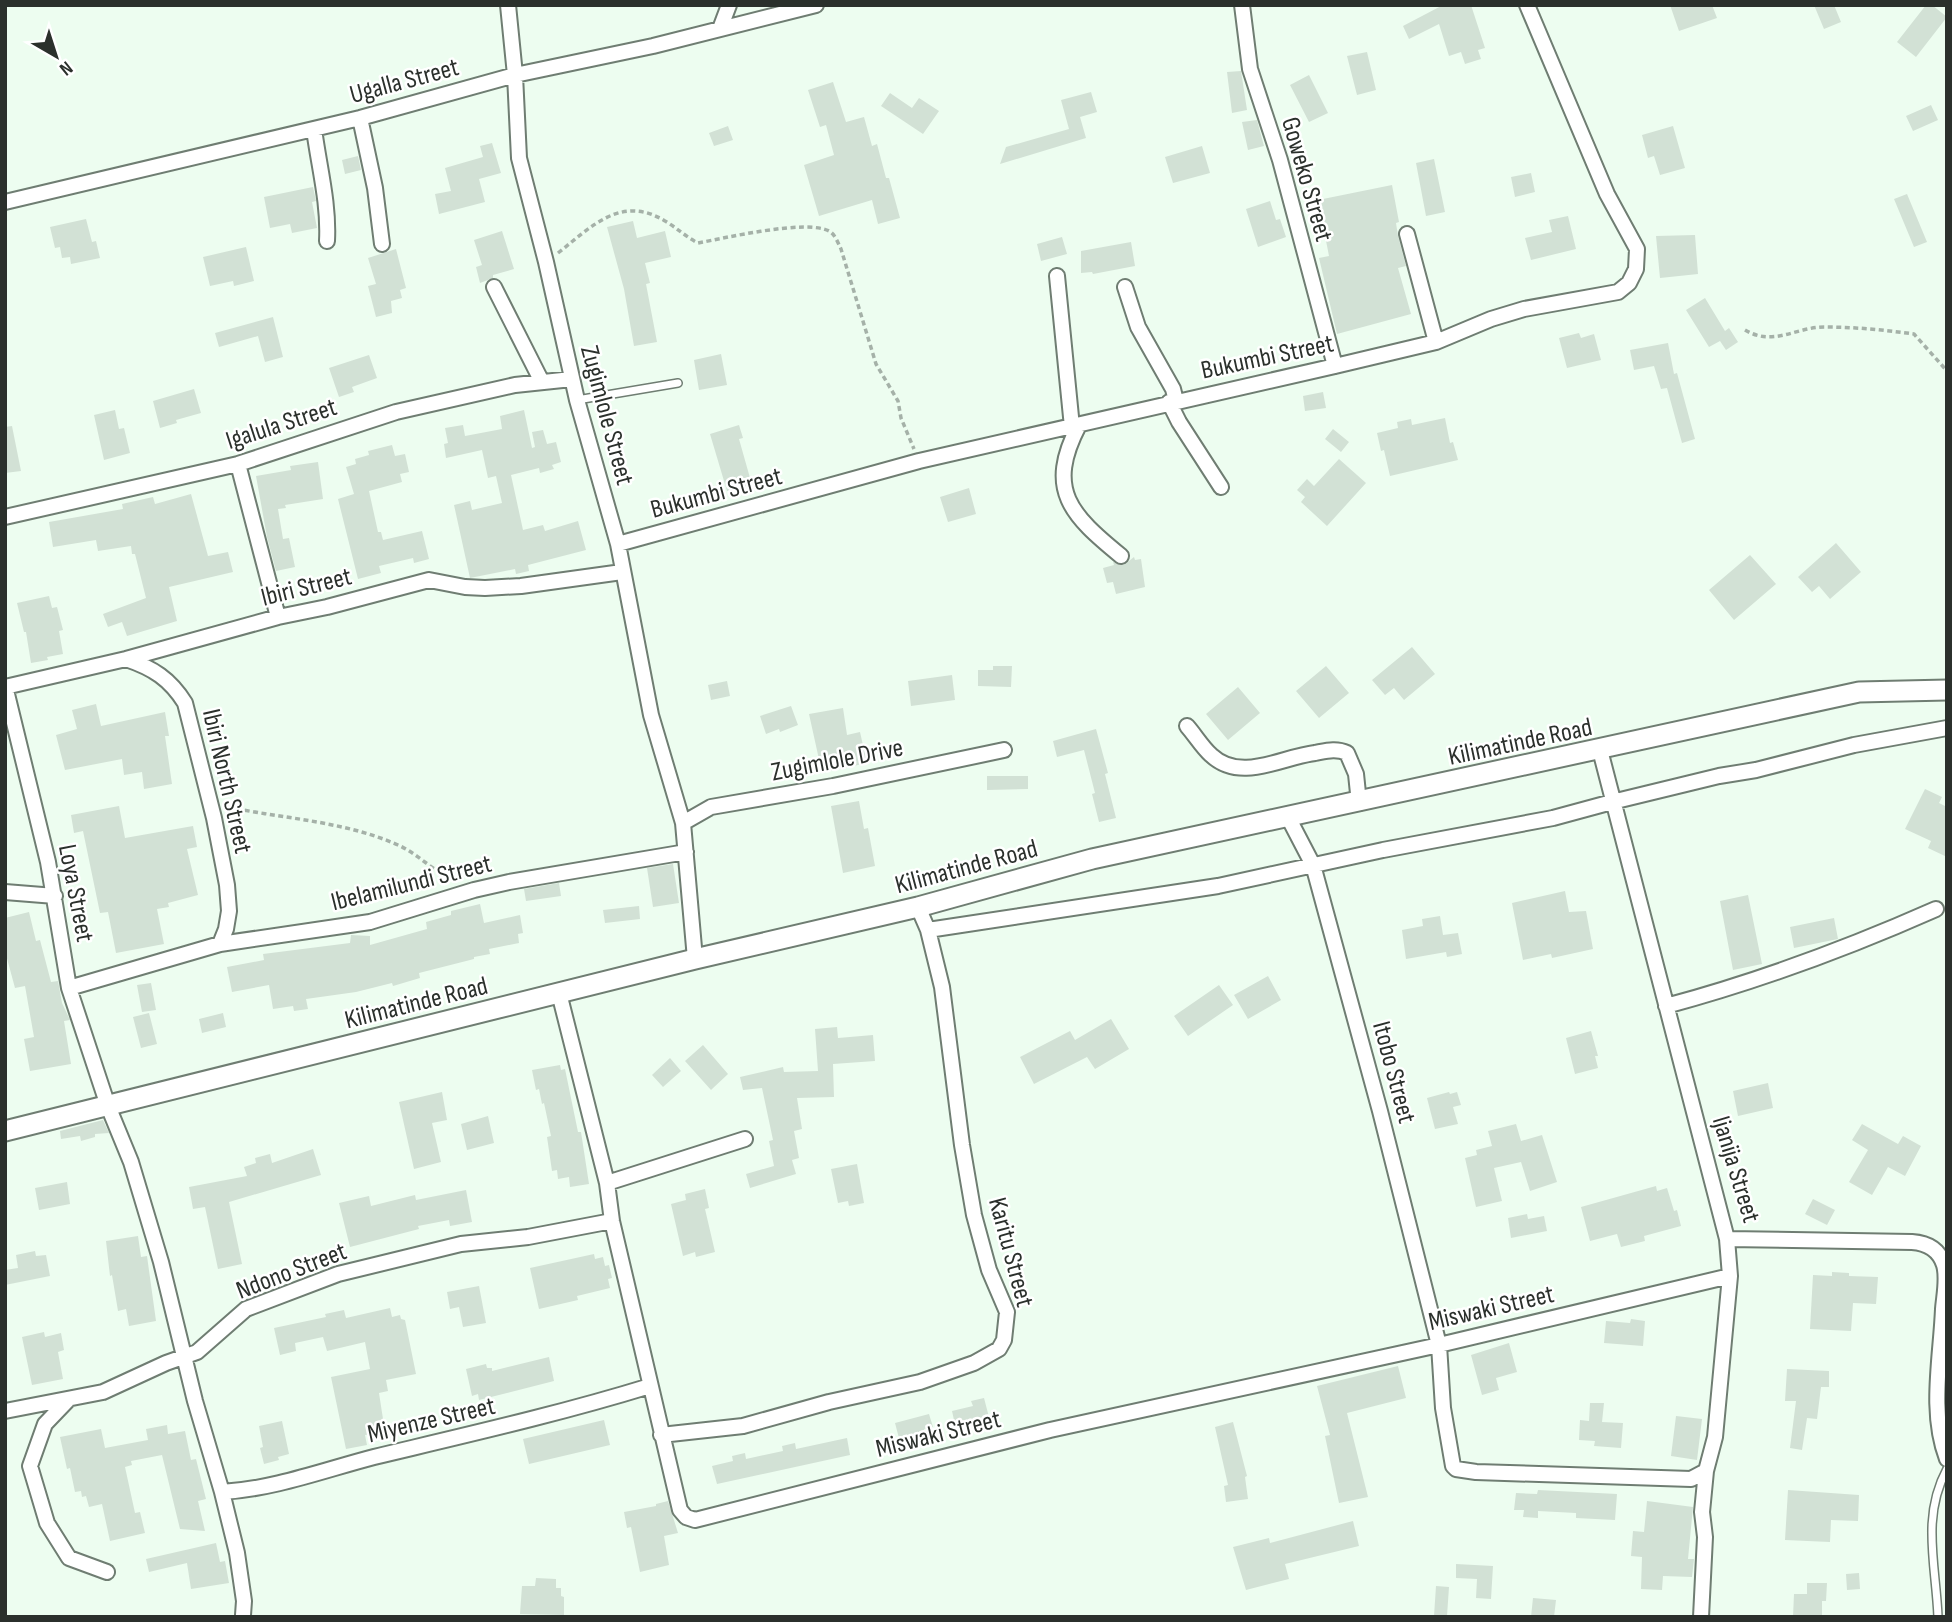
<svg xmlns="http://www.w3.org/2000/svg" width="1952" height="1622" viewBox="0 0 1952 1622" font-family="'Sofia Sans Condensed',sans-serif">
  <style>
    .building { fill: #d2e1d5 }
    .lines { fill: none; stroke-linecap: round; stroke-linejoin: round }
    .service-casing { stroke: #6f7d72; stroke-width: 10 }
    .minor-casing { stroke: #6f7d72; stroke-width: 18 }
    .secondary-casing { stroke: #6f7d72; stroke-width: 23 }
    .path { stroke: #a5b1a8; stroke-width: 3.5; stroke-dasharray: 5 3.5; stroke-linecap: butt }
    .service { stroke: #fff; stroke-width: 7 }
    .minor { stroke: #fff; stroke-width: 14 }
    .secondary { stroke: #fff; stroke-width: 19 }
    .labels { text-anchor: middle; stroke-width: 5; stroke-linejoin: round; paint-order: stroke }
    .street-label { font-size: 26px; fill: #2b302c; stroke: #fff }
  </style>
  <rect width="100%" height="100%" fill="#edfdf0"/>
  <!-- building -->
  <path class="building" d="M1443,5H1471L1485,48L1478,50L1481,59L1465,64L1461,52L1449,56L1439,24L1409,39L1403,26Z
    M1670,5H1712L1717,18L1679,31Z
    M1814,5H1834L1841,22L1824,29Z
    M1926,5H1932L1947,17L1916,57L1897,42Z
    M1367,52L1376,90L1357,95L1347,56Z
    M1241,71L1247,110L1232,113L1227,72Z
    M1309,75L1328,113L1309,122L1290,85Z
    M833,82L846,122L864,117L872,146L877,144L886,178H889L900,218L878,224L872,200L819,216L804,165L834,155L826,125L820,127L808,90Z
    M1091,92L1097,112L1080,117L1086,138L1000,164L1006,147L1069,129L1061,100Z
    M890,93L912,108L919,98L939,111L923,134L881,106Z
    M1931,105L1938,120L1913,131L1906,116Z
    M1257,120L1264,146L1248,150L1242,122Z
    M728,126L733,140L714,146L709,133Z
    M1673,126L1685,168L1660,175L1654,156L1648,158L1642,135Z
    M492,143L501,173L479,179L485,202L439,214L435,194L451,191L445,168L483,157L480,146Z
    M1202,146L1210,173L1173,183L1165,157Z
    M358,156L361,170L345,174L342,160Z
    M1434,159L1445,212L1426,216L1416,163Z
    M1531,173L1535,192L1515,197L1511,177Z
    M1392,185L1399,222L1396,223L1398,236L1406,266L1398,268L1411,314L1337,334L1319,258L1329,256L1318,200Z
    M313,187L316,201L312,202L317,228L292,233L290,224L270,228L264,197Z
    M1907,194L1927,242L1914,247L1894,199Z
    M1270,201L1276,220L1280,219L1286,237L1258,247L1246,209Z
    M1568,216L1576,249L1531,260L1525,238L1552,232L1549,220Z
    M86,219L92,242L96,241L100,258L71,264L70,257L62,258L60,247L55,248L50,227Z
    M633,221L637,238L665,231L671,257L645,263L650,283L646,284L657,342L634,346L624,289L607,227Z
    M502,231L514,269L493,275V278L480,283L476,267L482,265L474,240Z
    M1695,235L1698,274L1660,278L1656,236Z
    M1062,237L1067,254L1041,261L1037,244Z
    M1131,242L1135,266L1093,274L1092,272L1081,273V251Z
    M246,247L254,281L234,286L233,281L210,286L203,257Z
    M396,249L406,288L400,290L402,298L391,301L392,313L376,317L368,286L376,284L368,258Z
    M1705,298L1725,331L1729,328L1738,342L1726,350L1720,341L1709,347L1686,310Z
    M273,317L283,357L265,362L258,336L219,347L215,333Z
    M1579,333L1581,338L1594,334L1601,360L1567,368L1559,338Z
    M1668,343L1674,374L1677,373L1695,439L1682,443L1667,388L1661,389L1654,366L1634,370L1630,350Z
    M721,354L727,385L699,390L694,360Z
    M369,355L377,378L352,387L354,392L339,397L329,368Z
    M194,389L201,413L176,420L177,423L160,428L153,401Z
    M1323,392L1326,408L1305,411L1303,396Z
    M115,410L119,429L124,428L130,453L104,460L94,415Z
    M524,410L532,448L535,447L532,432L543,430L547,444L556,442L561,462L552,465L554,469L540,473L539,468L511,475L523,530L543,525L545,531L578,521L586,550L528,565L529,571L516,574L515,569L470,578L454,505L470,501L472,510L502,503L496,476L488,478L482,450L446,458L444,444L448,443L445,428L463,425L465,436L502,429L500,416Z
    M1445,418L1450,443L1453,442L1458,460L1390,476L1384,450L1381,451L1377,433L1398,428L1397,422L1411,419L1412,425Z
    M739,425L743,438L739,439L752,485L727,491L710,434Z
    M12,426L21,471L5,473V427Z
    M1333,429L1349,442L1341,452L1325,439Z
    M392,445L395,456L405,454L409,472L400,474L402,482L369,491L378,532H381L383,540L422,531L429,559L414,563L413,558L379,566L381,573L358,579L338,499L354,494L346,467L356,464L355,459L369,455L368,451Z
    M1339,459L1366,483L1327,526L1301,502L1305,497L1297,490L1307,479L1314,486Z
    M318,462L323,499L285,505L286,508L278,509L283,539L289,538L295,567L276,571L267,537L256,476L291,470L290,466Z
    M969,488L976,514L948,522L940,497Z
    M191,494L208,556L228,552L233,572L169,587L177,621L127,636L122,622L108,627L103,614L146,598L135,554H132L131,546L98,551L96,540L53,547L49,522L123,509L122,504L153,497L155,504Z
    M1836,543L1861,572L1830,599L1819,586L1812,592L1798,577Z
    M1750,555L1776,584L1734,620L1709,590Z
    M1134,557L1135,560L1141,559L1145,587L1116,594L1113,582L1107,583L1103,568L1114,565L1113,562L1124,565Z
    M49,596L52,608L57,607L63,630L59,631L63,654L47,657L48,660L31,663L26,632H24L17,603Z
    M1412,647L1435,674L1404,700L1394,688L1385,695L1372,680Z
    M993,666H1012L1011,687L978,686V670H993Z
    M1326,666L1349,693L1319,718L1296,691Z
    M952,675L955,700L911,706L908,681Z
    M727,681L730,696L711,700L708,685Z
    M1238,687L1260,713L1228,740L1206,714Z
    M96,704L101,726L165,712L169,736H165L172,784L144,789L142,772L124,775L122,759L65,770L56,735L77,729L72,710Z
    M791,706L798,725L780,732L779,729L766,734L760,716Z
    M843,708L847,735L860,732L867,763L822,773L809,714Z
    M1096,729L1108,773L1105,774L1116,818L1099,822L1092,794L1095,793L1084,750L1057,757L1053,741Z
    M987,776H1028V789L987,790Z
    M1925,789L1942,797L1939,803L1947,807V857L1928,848L1931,841L1905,829Z
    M859,801L864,829L868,828L875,866L843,873L831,806Z
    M119,806L125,838L193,826L197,847L187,849L198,895L168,903L169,907L157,909L164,944L116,953L108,912L100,913L83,831L74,833L71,815Z
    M673,864L679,903L653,907L647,868Z
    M559,883L561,896L526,901L524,889Z
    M1565,891L1569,912L1586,911L1593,949L1552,958L1551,954L1523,960L1512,903Z
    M1748,895L1762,964L1733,970L1720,901Z
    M480,904L484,923L520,915L523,933L518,934L519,943L489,949L490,954L474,957V959L419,973L420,978L393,986L392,983L356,992L306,999L308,1009L294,1011L293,1006L273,1009L269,985L232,992L227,967L264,960L263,954L350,943L351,935L370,936V945L427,929L426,922L451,915V911Z
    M639,906L640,919L605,923L603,910Z
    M29,912L36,941L40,940L51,982L58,981L62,1003L70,1020L64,1021L71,1064L30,1071L24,1039L34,1037L25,986L15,988L5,951V918Z
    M1440,916L1443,935L1458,933L1462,954L1447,957L1446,952L1406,959L1402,930L1423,926L1422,919Z
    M1834,918L1838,939L1794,948L1790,927Z
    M1268,976L1281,1000L1248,1019L1234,995Z
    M151,983L156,1010L142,1012L137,985Z
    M1219,985L1233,1005L1188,1036L1174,1016Z
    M149,1013L157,1044L141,1048L133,1017Z
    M223,1013L226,1027L202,1033L199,1019Z
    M1111,1019L1129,1049L1095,1069L1087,1057L1034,1084L1020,1057L1070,1031L1075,1040Z
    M837,1027L838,1038L873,1035L875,1061L833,1064L834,1097L797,1098L802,1129L794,1131L799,1158L792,1160L796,1174L750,1188L746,1174L774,1166L769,1141L773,1140L762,1088L743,1090L740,1077L783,1067L784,1072L818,1071L815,1029Z
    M1591,1031L1598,1056H1595L1598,1068L1575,1074L1566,1038Z
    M703,1045L728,1074L711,1090L685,1061Z
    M670,1058L681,1071L663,1087L652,1075Z
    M560,1065L561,1070L565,1069L578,1132H581L589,1184L570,1187L569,1177L558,1179L557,1170L552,1171L547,1137L551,1136L544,1103L542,1104L539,1089L536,1090L532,1070Z
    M1768,1083L1773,1108L1738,1116L1733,1091Z
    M442,1092L447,1120L432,1123L441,1162L414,1169L399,1102Z
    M1449,1092L1450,1094L1457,1092L1461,1105L1453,1107L1458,1124L1435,1129L1427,1098Z
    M488,1116L494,1143L467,1150L461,1124Z
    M103,1120L109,1133L95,1134V1137L81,1141L80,1136L61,1139L60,1131Z
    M1516,1124L1521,1141L1542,1135L1557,1182L1530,1191L1521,1162L1494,1168L1502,1201L1476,1207L1465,1158L1477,1155L1476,1150L1492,1146L1488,1131Z
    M1862,1124L1898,1144L1903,1136L1921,1146L1905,1176L1888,1167L1872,1195L1849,1182L1868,1150L1852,1140Z
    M313,1149L321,1175L229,1202L242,1264L218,1269L205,1207L193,1209L189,1187L247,1176L244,1167L256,1163L255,1158L270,1154L272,1163Z
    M857,1164L864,1203L849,1206L848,1201L838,1203L831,1169Z
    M67,1182L70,1204L39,1210L35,1188Z
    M1656,1186L1657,1191L1667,1188L1674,1211L1677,1210L1681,1226L1644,1236L1645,1241L1621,1247L1617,1234L1590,1241L1581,1207Z
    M705,1189L709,1208L705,1209L715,1252L696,1257L695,1252L683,1256L671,1204L686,1200L685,1194Z
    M466,1190L472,1222L450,1226L449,1220L418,1226L419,1229L350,1247L339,1203L369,1196L371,1206L415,1195L416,1200Z
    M1813,1199L1835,1210L1827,1225L1805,1214Z
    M1527,1214L1528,1219L1544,1216L1547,1231L1511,1238L1508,1218Z
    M138,1236L141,1257L147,1256L156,1321L129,1326L126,1309L118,1311L112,1275L110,1276L106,1241Z
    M35,1251L36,1256L46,1255L50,1276L5,1285V1270L18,1268L16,1255Z
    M594,1254L595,1259L603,1257L605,1266L609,1265L612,1278L608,1279L610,1288L577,1296L578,1300L539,1309L530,1268Z
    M1832,1272L1849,1273V1276L1878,1277L1876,1304L1853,1303L1851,1331L1810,1329L1813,1275L1832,1276Z
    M479,1286L486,1323L463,1327L459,1307L450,1309L447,1292Z
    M390,1308L392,1317L400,1315L401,1319L405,1320L416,1374L386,1380L388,1391L379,1393L385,1432L365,1435L367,1445L346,1449L331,1377L370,1369L365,1342L327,1351L323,1337L295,1343L296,1351L280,1355L274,1328L326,1317L325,1314L344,1310L346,1318Z
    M1631,1319L1645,1321L1643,1346L1604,1343L1606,1321L1630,1323Z
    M44,1332L45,1337L61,1333L64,1350L58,1352L63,1379L32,1385L22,1337Z
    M1509,1343L1517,1372L1496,1378L1499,1390L1482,1395L1471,1355Z
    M549,1357L554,1381L479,1400L478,1394L472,1396L466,1369L486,1364L487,1368H492V1371Z
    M1398,1366L1406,1398L1347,1413L1368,1497L1339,1503L1325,1436L1330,1435L1317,1386Z
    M1787,1369L1829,1371V1387H1821L1817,1419L1807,1418L1802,1450L1790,1448L1796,1401H1785Z
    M984,1398L990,1421L956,1429L952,1411L973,1406L971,1401Z
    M1590,1403H1604L1602,1422L1623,1423L1621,1448L1594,1446L1595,1441L1579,1440L1580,1420L1589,1421Z
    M929,1414L933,1427L924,1429L926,1435L900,1442L895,1423Z
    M1676,1416L1702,1419L1697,1460L1671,1456Z
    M604,1420L610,1445L529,1464L523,1439Z
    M282,1421L289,1454L278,1457L279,1460L264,1464L260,1448L263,1447L259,1426Z
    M1233,1422L1247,1476L1245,1477L1248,1499L1226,1502L1224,1486L1228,1485L1215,1427Z
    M167,1425L168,1434L185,1431L191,1460L196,1459L206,1499L198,1501L205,1531L180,1529L162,1455L131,1461L132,1465L125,1467L135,1513L140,1512L145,1533L110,1541L102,1504L89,1507L86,1496L82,1497L81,1491L75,1492L70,1468L67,1469L60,1437L101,1429L105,1448L148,1440L146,1429Z
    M847,1438L850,1455L717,1484L712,1466L733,1461L732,1456L745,1453L746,1459L783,1451L782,1446L795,1443L796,1449Z
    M1538,1490L1617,1494L1615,1520L1576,1518V1513L1538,1511V1518L1523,1517L1524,1510H1514L1516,1493L1537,1494Z
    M1788,1490L1859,1495L1858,1521L1831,1520L1830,1542L1785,1540Z
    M668,1501L678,1533L664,1536L669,1565L640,1572L631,1527L627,1528L624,1512L656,1506V1504Z
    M1647,1501L1693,1507L1688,1559H1694L1692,1577L1663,1576L1662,1590L1641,1589L1642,1557L1631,1556L1633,1531L1644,1532Z
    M1353,1521L1359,1546L1285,1564L1289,1579L1246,1590L1233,1547L1269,1538L1270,1543Z
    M216,1543L220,1562L225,1561L229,1583L191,1589L187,1563L149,1572L146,1559Z
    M1456,1564L1493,1566L1491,1599L1476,1598L1477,1579L1456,1578Z
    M1859,1573L1860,1589L1847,1590L1846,1574Z
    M536,1578L556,1579V1588H561V1596L564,1597V1615L520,1614L522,1586H535Z
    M1807,1583H1827L1826,1601H1822V1617H1793L1794,1594H1807Z
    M1436,1586L1449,1587L1447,1616H1434Z
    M1533,1598L1556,1600L1554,1617H1531Z"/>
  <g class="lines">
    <!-- service casing -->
    <g class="service-casing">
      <path id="service" d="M577,400L678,383
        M1938,1617C1936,1565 1921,1517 1947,1469"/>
    </g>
    <!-- minor casing -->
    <g class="minor-casing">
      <path id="minor" d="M508,5L515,75L519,158L546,262L577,400L618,544L651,715L683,823L695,959
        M1242,5L1250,69L1280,160L1335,366
        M720,29L729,5
        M360,118L375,188L382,244
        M314,129C319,167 329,203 327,241
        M5,202L360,118L515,75L653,46L816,5
        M1407,234L1436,342
        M1057,276L1072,427
        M494,287L542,382
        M1125,287L1138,327L1173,389L1176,401
        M1169,402L1179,422L1221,487
        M1079,425C1045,490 1071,515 1121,556
        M238,464L278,617
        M5,517L238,464L396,412L515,385L572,379
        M618,544L919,461L1335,366L1436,342L1491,319L1524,309L1618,292L1629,283L1636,269L1637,249L1607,194L1527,5
        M126,659C153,668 170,679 185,703L214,818L227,885L229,911L226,929L220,944
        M5,686L48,862L69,988L108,1106L131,1162L161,1262L195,1401L222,1492L237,1553L244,1601L243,1615
        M5,687L126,659L278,617L327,607L429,580L465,587L485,588L521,586L622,572
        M1187,726C1195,735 1202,747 1211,755C1241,783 1281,757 1315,753C1326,751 1336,748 1347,753L1356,774L1359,803
        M1288,817L1313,865L1380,1111L1439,1345L1443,1408L1453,1466L1456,1469L1476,1472L1691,1479L1706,1471L1715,1437L1730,1276L1727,1239L1600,750
        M683,823L711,807L833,786L1004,750
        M5,892L55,896
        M928,930L1218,886L1383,850L1553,818L1612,802L1719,776L1756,770L1854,745L1947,728
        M69,988L220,944L370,922L474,890L509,882L686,852
        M559,993L607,1183L612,1221L680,1510L686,1517L695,1520L1050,1430L1439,1345L1730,1276
        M1666,1006C1759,981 1848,948 1936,909
        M607,1183L745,1139
        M1727,1239L1912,1242C1927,1243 1939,1249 1944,1265C1948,1278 1944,1296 1943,1309C1941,1358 1929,1412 1947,1459
        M69,1399L45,1424L30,1466L47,1523L69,1558L107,1572
        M5,1411L103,1392L166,1363L197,1352L246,1309L338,1274L461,1244L528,1237L612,1221
        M661,1435L743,1426L829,1402L920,1382L974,1363L999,1349L1004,1340L1007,1312L989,1270L974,1215L962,1145L942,987L928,930L918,907
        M222,1492C274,1489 324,1470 374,1457C466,1435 559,1414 650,1386
        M1701,1617L1705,1537L1702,1512L1706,1471"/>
    </g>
    <!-- secondary casing -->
    <g class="secondary-casing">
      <path id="secondary" d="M5,1131L695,959L918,907L1092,859L1859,692L1947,690"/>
    </g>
    <!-- path -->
    <path class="path" d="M558,253C591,227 621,194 665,221C677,228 686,237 698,243C725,238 806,219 829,231C835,234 838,243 841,249L876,364L898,401L901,418L914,449
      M1745,330C1774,347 1795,327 1825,327C1855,327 1885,330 1914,334L1947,371
      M228,807C285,819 344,821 398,845C418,854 433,871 453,880"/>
    <!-- service -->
    <use href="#service" class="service"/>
    <!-- minor -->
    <use href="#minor" class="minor"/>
    <!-- secondary -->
    <use href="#secondary" class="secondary"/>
  </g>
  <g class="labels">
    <!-- street labels -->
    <g class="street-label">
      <text transform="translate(404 80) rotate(-15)" y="9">Ugalla Street</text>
      <text transform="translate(1308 179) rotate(74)" y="9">Goweko Street</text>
      <text transform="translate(1267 356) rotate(-12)" y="9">Bukumbi Street</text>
      <text transform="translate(608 415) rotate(75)" y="9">Zugimlole Street</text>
      <text transform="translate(281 423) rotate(-18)" y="9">Igalula Street</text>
      <text transform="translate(716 492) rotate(-15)" y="9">Bukumbi Street</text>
      <text transform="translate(306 586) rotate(-14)" y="9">Ibiri Street</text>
      <text transform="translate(1520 741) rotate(-12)" y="9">Kilimatinde Road</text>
      <text transform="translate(837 759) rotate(-11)" y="9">Zugimlole Drive</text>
      <text transform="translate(228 781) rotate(77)" y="9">Ibiri North Street</text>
      <text transform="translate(966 866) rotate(-15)" y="9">Kilimatinde Road</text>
      <text transform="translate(411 882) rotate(-14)" y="9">Ibelamilundi Street</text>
      <text transform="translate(77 893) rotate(79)" y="9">Loya Street</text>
      <text transform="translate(416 1002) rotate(-14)" y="9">Kilimatinde Road</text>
      <text transform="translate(1395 1072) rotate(75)" y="9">Itobo Street</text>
      <text transform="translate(1737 1169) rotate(73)" y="9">Ijanija Street</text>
      <text transform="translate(1012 1252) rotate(75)" y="9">Karitu Street</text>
      <text transform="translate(291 1270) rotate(-21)" y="9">Ndono Street</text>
      <text transform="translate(1491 1307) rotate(-13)" y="9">Miswaki Street</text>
      <text transform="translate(431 1419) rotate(-13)" y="9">Miyenze Street</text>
      <text transform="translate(938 1433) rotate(-14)" y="9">Miswaki Street</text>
    </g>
  </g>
  <!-- border -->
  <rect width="1952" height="1622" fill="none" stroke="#2b302c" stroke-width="14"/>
  <!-- north arrow -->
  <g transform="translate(56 56) rotate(141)" stroke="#ffffff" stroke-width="5" paint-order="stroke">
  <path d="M0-5L12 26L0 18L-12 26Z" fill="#2b302c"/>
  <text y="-10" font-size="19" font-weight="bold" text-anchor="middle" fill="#2b302c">N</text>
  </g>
</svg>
